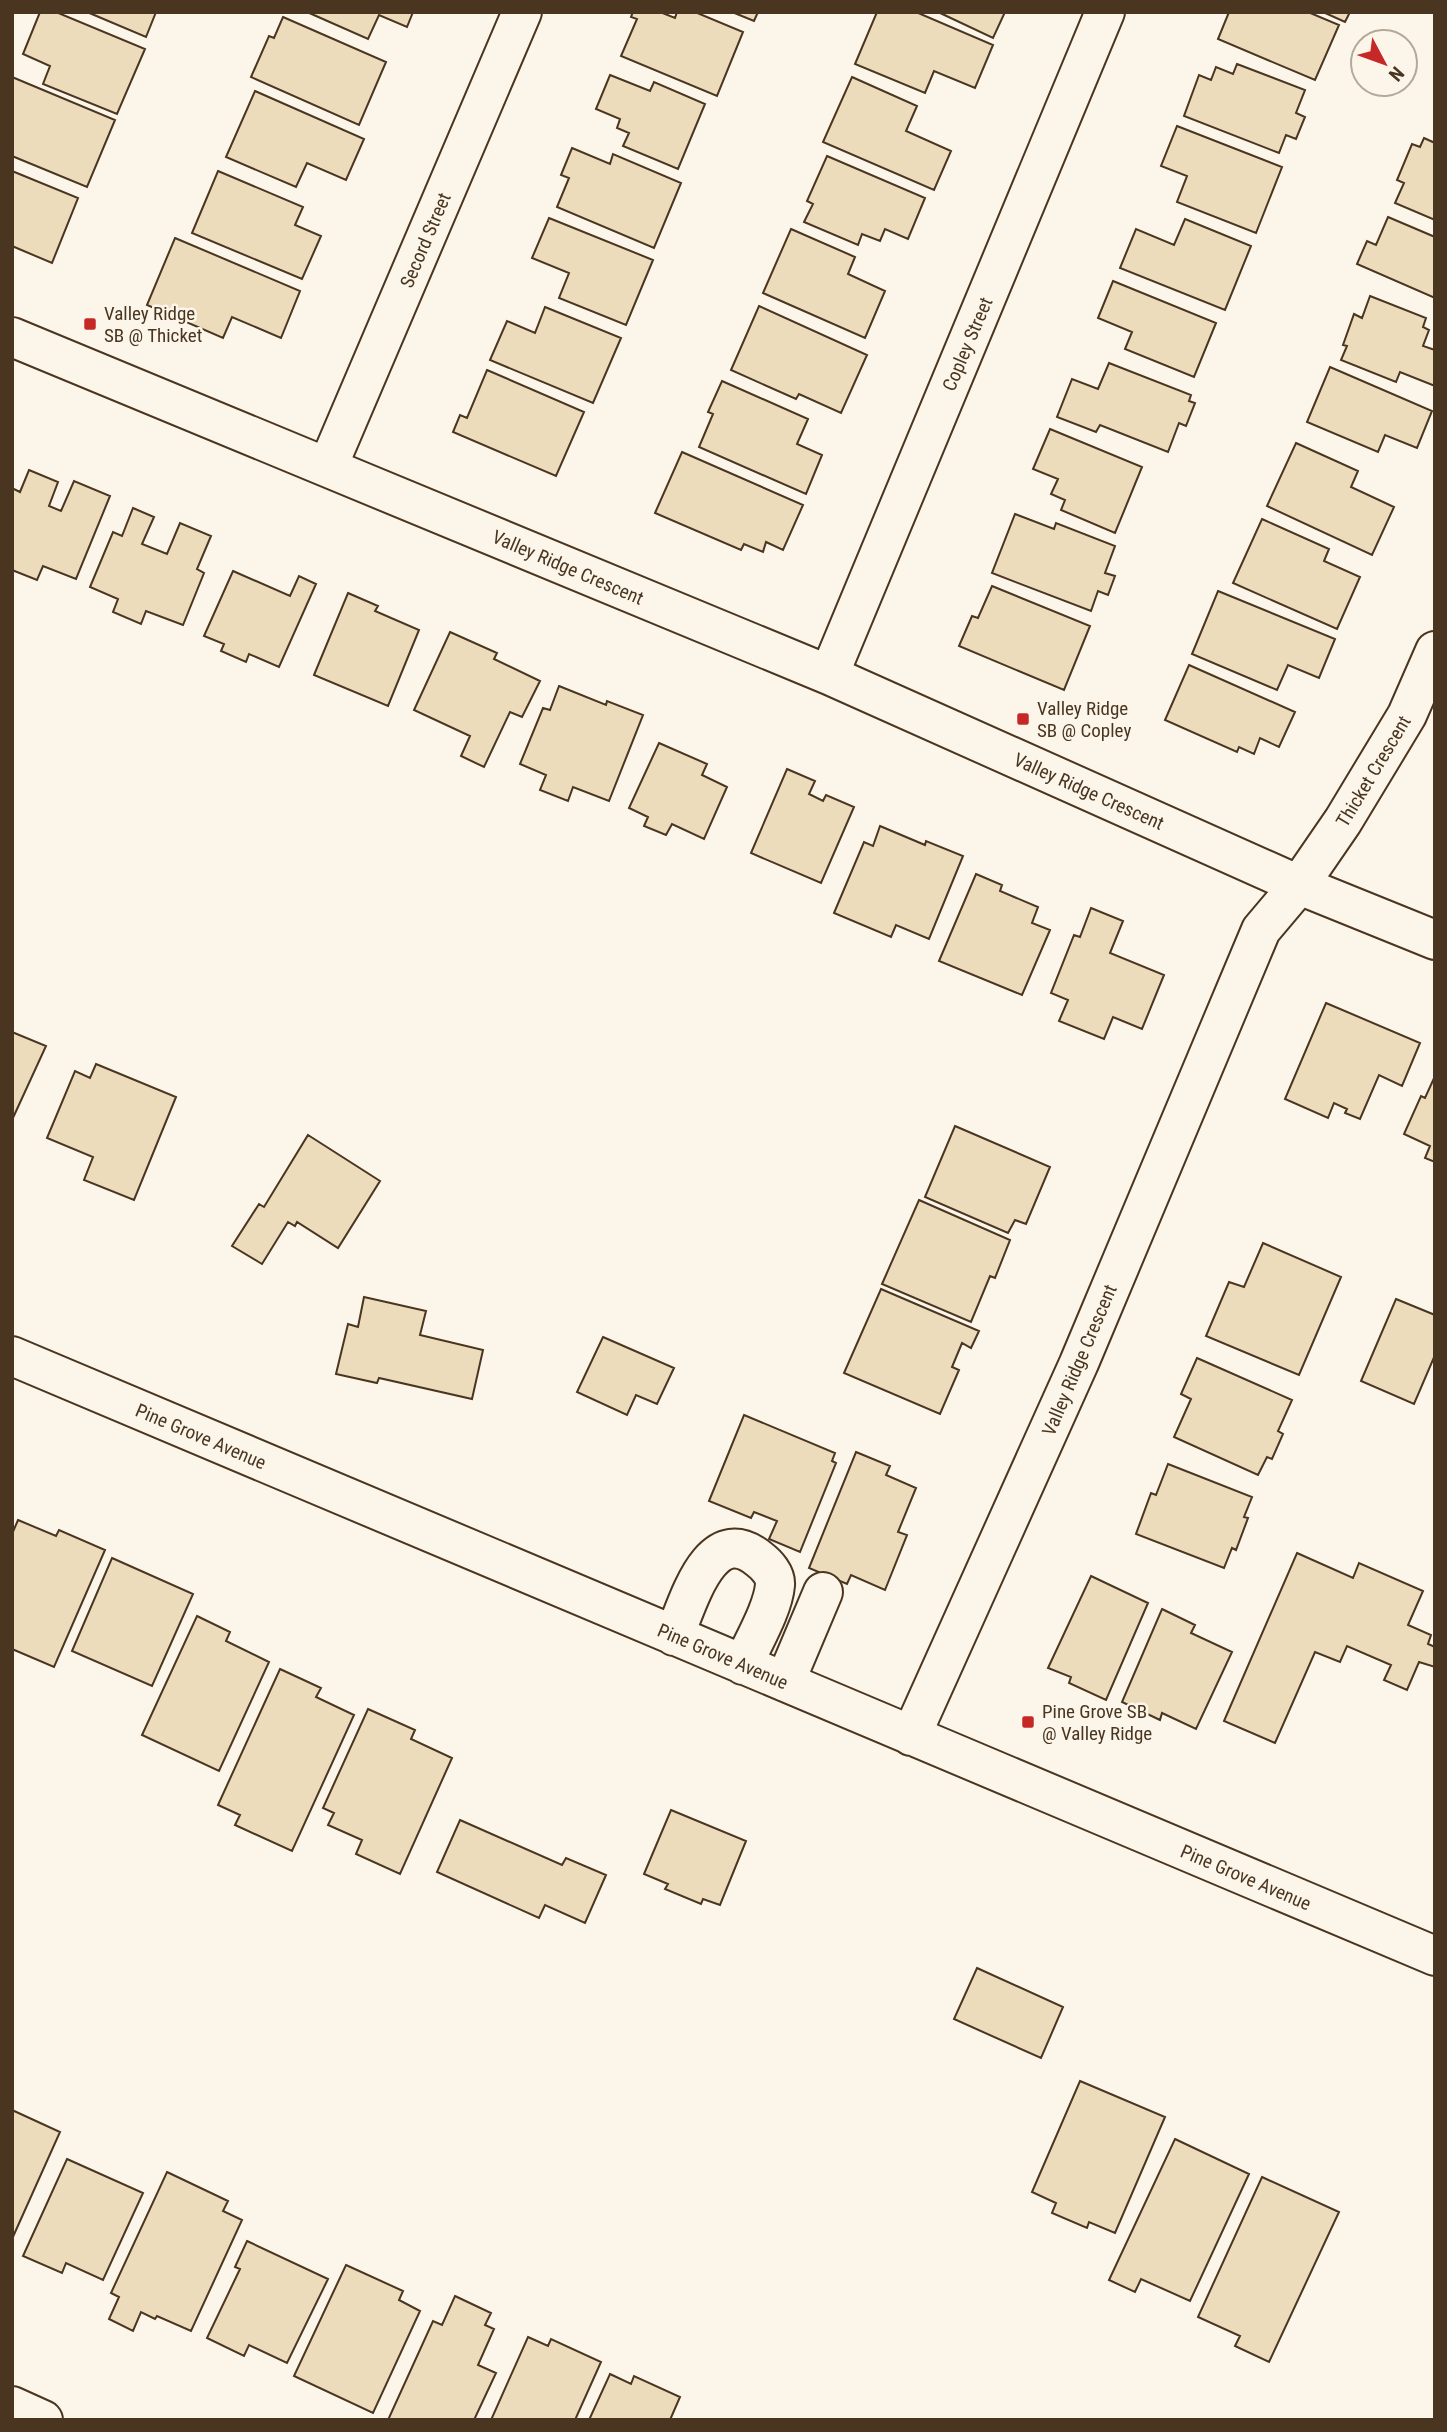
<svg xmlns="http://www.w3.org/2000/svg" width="1447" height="2432" viewBox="0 0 1447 2432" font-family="'Roboto Condensed',sans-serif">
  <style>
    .building { fill: #ecdcbc; stroke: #4a3520; stroke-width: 2 }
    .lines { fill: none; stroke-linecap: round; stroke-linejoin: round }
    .minor-casing { stroke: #4a3520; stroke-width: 42 }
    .minor { stroke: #fbf6e9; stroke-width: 38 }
    .poi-dot { fill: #c62828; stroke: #fbf6e9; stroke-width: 2.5 }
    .labels { text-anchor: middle; stroke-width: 5; stroke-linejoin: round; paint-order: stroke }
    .street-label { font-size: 19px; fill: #4a3520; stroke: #fbf6e9 }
    .poi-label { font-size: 19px; fill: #4a3520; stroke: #fbf6e9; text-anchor: start }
  </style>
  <rect width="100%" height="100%" fill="#fbf6e9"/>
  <!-- building -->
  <path class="building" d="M40,12H56L145,49L117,114L43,84L50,66L23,54Z
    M87,12H156L146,37Z
    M307,12H413L407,27L379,15L368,39Z
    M633,12H660L675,18L677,12H695L743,32L717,96L621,56L637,19L631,17Z
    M732,12H758L754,21Z
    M877,12H916L993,45L975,88L934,71L925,93L855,64Z
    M938,12H1005L993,38Z
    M1229,12H1308L1339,25L1315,80L1218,39Z
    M1323,12H1350L1345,22Z
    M283,17L386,62L359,125L251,77L269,36L274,38Z
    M1237,64L1305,90L1296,113L1305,117L1296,139L1286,135L1279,153L1184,116L1199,75L1211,80L1216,67L1233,74Z
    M610,75L650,91L654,82L705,104L678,169L623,146L629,133L617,128L620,119L596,109Z
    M12,77L115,120L87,187L12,156Z
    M852,77L917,106L906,131L951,151L934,190L823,142Z
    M255,91L364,139L346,180L307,163L296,187L226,157Z
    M1177,126L1282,167L1256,233L1177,202L1187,176L1161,166Z
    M1424,138L1435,143V220L1395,203L1404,183L1397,180L1412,144L1420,147Z
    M572,148L610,164L613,154L681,183L654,248L557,207L569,178L561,175Z
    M827,156L925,198L908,239L885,229L880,241L862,234L858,245L804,222L813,204L807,201Z
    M12,171L78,198L52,263L12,246Z
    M218,171L303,207L295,225L321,236L302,279L192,233Z
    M1388,217L1435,237V298L1357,264L1367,241L1376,245Z
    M549,218L653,260L626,325L559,298L569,273L532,258Z
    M1185,219L1251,246L1225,310L1120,268L1136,229L1174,245Z
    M791,229L855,257L848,274L885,291L865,338L763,293Z
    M175,238L300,291L281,338L232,317L223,338L147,305Z
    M1113,281L1216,323L1194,377L1125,349L1132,332L1098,318Z
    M1370,296L1426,318L1423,327L1429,330L1423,346L1435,350V386L1400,372L1396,382L1341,360L1347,346L1343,345L1354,314L1362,318Z
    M759,306L867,355L841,413L799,394L796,399L731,370Z
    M545,307L621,338L593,403L490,360L507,321L535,333Z
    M1109,363L1191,395L1189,401L1195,403L1186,426L1179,423L1168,452L1100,425L1096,432L1057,417L1072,379L1098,389Z
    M1330,367L1432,411L1417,448L1385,435L1378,452L1307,422Z
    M487,370L584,412L556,476L453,432L460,415L467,418Z
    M722,381L808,419L797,444L822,455L806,494L699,447L713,414L708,412Z
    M1050,429L1142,467L1115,533L1061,510L1065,500L1051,494L1058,479L1033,469Z
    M1296,443L1358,471L1351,487L1394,507L1372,555L1267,506Z
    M682,452L803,505L783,550L766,542L763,552L744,544L741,550L655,513Z
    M29,470L58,482L49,506L61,511L74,481L110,496L76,579L43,566L37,580L12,570V488L20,492Z
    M133,508L154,517L142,544L167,554L180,523L211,536L197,569L204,573L183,625L146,611L141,624L113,612L118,599L90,587L113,532L122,536Z
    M1015,514L1054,529L1056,523L1115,546L1105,573L1115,576L1108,595L1098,591L1091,611L992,573Z
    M1262,519L1329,549L1324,561L1360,577L1337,629L1233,583Z
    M233,571L290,596L299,576L316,584L279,667L249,654L246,662L221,651L224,644L204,636Z
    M992,586L1090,626L1064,690L959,646L972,616L978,618Z
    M1218,591L1335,639L1319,678L1288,665L1277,690L1192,654Z
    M348,593L378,606L375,611L419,630L388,706L314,675Z
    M450,632L497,653L494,659L540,681L522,717L510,712L484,767L461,756L470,736L414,710Z
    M1189,665L1295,712L1279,747L1260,738L1254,754L1239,747L1237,752L1165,720Z
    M559,686L606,705L607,701L643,715L609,801L573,787L568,801L540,790L546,775L520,764L543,708L550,710Z
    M659,743L707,764L702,775L727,787L704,839L672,824L666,835L644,826L648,817L629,808Z
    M787,769L815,781L809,794L823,801L826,795L854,807L821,883L751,853Z
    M880,826L925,845L926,841L963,856L929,939L896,925L891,937L834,913L864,842L873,846Z
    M976,874L1002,885L1000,891L1038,907L1032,923L1050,930L1022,995L939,961Z
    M1091,908L1123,921L1110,953L1164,975L1142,1029L1113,1017L1104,1039L1059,1021L1068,1000L1051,993L1074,935L1080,937Z
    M1326,1003L1420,1043L1402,1086L1379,1075L1360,1119L1345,1113L1347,1109L1334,1103L1328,1118L1285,1099Z
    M12,1032L46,1046L12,1120Z
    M96,1064L176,1097L134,1200L84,1180L93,1157L47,1138L75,1071L90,1078Z
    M1435,1076V1162L1425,1158L1430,1146L1404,1134L1421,1096L1425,1098Z
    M955,1126L1050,1167L1026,1224L1015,1220L1008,1233L925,1197Z
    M308,1135L380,1181L338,1248L297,1222L295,1226L288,1222L262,1264L232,1246L259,1204L264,1207Z
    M919,1200L1010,1240L995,1278L990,1276L971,1322L882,1284Z
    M1263,1243L1341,1277L1299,1375L1206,1336L1229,1282L1244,1287Z
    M881,1289L979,1331L971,1348L962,1343L952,1367L959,1370L940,1414L844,1373Z
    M364,1297L426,1311L420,1335L483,1350L472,1399L379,1378L377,1383L336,1374L348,1324L358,1327Z
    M1396,1299L1435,1315V1355L1414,1404L1361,1381Z
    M603,1337L674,1368L657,1404L636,1395L627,1415L577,1392Z
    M1197,1358L1292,1400L1278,1431L1283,1434L1272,1459L1267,1457L1258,1475L1174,1437L1191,1399L1181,1394Z
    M744,1415L835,1453L832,1461L836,1463L800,1552L769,1539L777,1521L754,1512L751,1518L709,1501Z
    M856,1452L890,1466L886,1475L916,1488L898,1532L907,1535L885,1590L851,1575L847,1584L809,1568Z
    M1168,1464L1252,1497L1244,1517L1248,1518L1236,1550L1232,1548L1224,1568L1136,1534L1151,1493L1156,1495Z
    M18,1520L56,1536L59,1530L105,1550L54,1667L12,1649V1534Z
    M1297,1553L1353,1578L1359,1563L1423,1591L1408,1625L1431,1635L1428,1644L1435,1647V1667L1419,1662L1407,1690L1384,1680L1391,1665L1347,1646L1340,1662L1315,1652L1275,1743L1224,1721Z
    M112,1558L193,1594L152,1686L72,1651Z
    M1091,1576L1148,1603L1106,1700L1069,1683L1071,1677L1048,1668Z
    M1162,1609L1195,1625L1191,1633L1232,1652L1196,1729L1162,1713L1160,1720L1122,1702Z
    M197,1616L230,1632L226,1641L269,1662L219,1771L142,1735Z
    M280,1669L321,1688L316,1697L354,1715L292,1851L235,1825L240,1815L218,1805Z
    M368,1709L415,1730L411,1739L452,1758L400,1874L356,1854L362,1840L328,1825L334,1813L323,1808Z
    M671,1810L746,1841L720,1905L703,1899L701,1904L665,1889L668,1884L644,1874Z
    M460,1820L562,1865L566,1858L606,1875L585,1923L545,1905L539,1918L437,1872Z
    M977,1968L1063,2007L1041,2058L954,2019Z
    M1080,2081L1165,2117L1115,2233L1089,2222L1087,2228L1052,2213L1056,2203L1032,2192Z
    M12,2110L60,2132L12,2239Z
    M1175,2139L1249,2174L1190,2301L1141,2279L1135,2292L1109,2280Z
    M67,2159L143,2193L103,2280L66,2263L62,2273L23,2256Z
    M167,2172L228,2201L223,2211L242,2220L191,2331L157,2316L155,2319L141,2312L133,2331L109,2319L119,2297L111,2293Z
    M1262,2177L1339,2212L1269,2362L1235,2346L1240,2336L1198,2317Z
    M247,2241L328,2279L287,2363L249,2345L244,2356L207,2338L240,2269L235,2267Z
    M346,2265L403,2291L399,2300L420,2311L373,2413L294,2376Z
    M455,2296L491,2313L485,2325L494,2329L478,2365L496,2373L474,2420H388L433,2321L442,2325Z
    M528,2337L548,2346L551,2339L601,2362L575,2420H491Z
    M610,2374L631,2384L634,2376L680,2397L670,2420H589Z"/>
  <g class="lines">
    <!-- minor casing -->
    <g class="minor-casing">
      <path id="minor" d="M12,337L829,675L1299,885L1435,940
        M328,466L522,12
        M829,675L1105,12
        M12,1356L1435,1956
        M674,1636C688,1604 710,1519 759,1559C767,1565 776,1575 775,1585C773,1609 753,1642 743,1665
        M785,1682L823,1592
        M911,1736L1079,1363L1261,930L1299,885L1343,821L1407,715L1435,651
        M12,2406L43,2420"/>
    </g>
    <!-- minor -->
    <use href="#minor" class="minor"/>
  </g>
  <!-- markers -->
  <g class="poi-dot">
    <rect x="83" y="317" width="14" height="14" rx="3.5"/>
    <rect x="1016" y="712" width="14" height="14" rx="3.5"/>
    <rect x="1021" y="1715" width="14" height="14" rx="3.5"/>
  </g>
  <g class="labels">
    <!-- street labels -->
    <g class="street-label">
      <text transform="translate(425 240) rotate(-67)" y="7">Secord Street</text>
      <text transform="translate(967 344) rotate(-67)" y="7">Copley Street</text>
      <text transform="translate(568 567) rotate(23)" y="7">Valley Ridge Crescent</text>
      <text transform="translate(1373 771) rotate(-59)" y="7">Thicket Crescent</text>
      <text transform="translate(1089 791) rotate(24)" y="7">Valley Ridge Crescent</text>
      <text transform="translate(1079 1360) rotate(-67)" y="7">Valley Ridge Crescent</text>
      <text transform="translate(201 1436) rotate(23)" y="7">Pine Grove Avenue</text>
      <text transform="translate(723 1656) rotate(23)" y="7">Pine Grove Avenue</text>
      <text transform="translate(1246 1877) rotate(23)" y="7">Pine Grove Avenue</text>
    </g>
    <!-- poi labels -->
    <g class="poi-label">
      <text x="104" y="320">Valley Ridge<tspan x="104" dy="22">SB @ Thicket</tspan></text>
      <text x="1037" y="715">Valley Ridge<tspan x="1037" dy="22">SB @ Copley</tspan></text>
      <text x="1042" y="1718">Pine Grove SB<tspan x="1042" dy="22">@ Valley Ridge</tspan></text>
    </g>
  </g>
  <!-- border -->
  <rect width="1447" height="2432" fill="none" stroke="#4a3520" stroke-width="28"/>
  <!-- north arrow -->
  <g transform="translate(1384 63) rotate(131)"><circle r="33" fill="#fbf6e9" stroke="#b4a999" stroke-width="2"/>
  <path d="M0-5L12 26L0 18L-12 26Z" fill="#c62828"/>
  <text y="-10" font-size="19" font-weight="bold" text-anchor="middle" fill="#4a3520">N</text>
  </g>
</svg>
